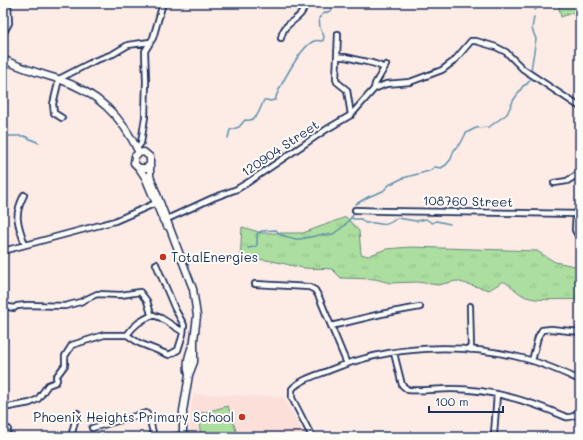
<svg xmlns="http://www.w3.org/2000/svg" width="583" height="440" viewBox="0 0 583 440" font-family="Mali,sans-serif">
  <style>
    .built { fill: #fddfda }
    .grass { fill: url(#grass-tufts); stroke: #64867e }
    .green { fill: #acde9f; stroke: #64867e }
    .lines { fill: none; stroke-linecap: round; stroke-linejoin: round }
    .stream { stroke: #5b92ad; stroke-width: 1.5 }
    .street-casing { stroke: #1b2f5e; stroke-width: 8 }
    .secondary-casing { stroke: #1b2f5e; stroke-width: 9 }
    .street { stroke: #fdfcf7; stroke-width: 4.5 }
    .secondary { stroke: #fdfcf7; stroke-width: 6 }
    .poi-dot { fill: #c8321e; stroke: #fdfcf7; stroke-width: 1.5 }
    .labels { text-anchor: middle; stroke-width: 4; stroke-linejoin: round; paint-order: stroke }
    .street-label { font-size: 13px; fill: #1b2f5e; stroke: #fdfcf7 }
    .poi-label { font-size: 13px; fill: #1b2f5e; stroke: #fdfcf7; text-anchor: start }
  </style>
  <defs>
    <pattern id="grass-tufts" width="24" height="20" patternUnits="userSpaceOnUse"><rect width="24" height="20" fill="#acde9f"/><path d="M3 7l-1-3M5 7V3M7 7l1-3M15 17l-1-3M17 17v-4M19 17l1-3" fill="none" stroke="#93bf8b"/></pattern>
  </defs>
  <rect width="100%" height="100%" fill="#fdebe6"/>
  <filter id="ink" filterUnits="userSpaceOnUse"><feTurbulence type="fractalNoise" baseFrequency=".025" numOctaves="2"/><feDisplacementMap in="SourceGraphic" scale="8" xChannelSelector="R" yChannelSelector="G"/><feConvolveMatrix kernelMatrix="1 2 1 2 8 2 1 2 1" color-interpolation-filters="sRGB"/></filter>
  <g filter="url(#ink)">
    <!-- built -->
    <path class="built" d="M194,394L284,397L305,437H191L190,426L191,408Z"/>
    <!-- grass -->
    <path class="grass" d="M558,3H580V10L561,17Z
      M346,217L359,231L361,254L368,256L386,249L410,247L537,251L555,262L580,267V300C564,298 541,302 526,297C519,294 511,286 505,282H502L489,290L456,281L438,285L417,282L390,283L375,279L341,278L332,269C323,268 313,269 304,268C280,264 266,256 240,261L242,227L262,233H303Z"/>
    <!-- green -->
    <path class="green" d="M228,406L238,437H201L198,414Z"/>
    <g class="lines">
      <!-- stream -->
      <path class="stream" d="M535,10L542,3
        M531,70L536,39L532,29L534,17
        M3,136H24L39,143
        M228,138L230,130L239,127L245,120C258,122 259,110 264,100H267L270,101L275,100C279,87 301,46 314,41C316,40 320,41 323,41L324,36L320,28L319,18L323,14L332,10L333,3
        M356,204L368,197L383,191L389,185L403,178L429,171L435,167L441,168L446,165L451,159L454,150L461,143L466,133L476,128L489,127L507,114L513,101L523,86L527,84L530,80
        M352,218L353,219H361L365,223C383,221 381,230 397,218L416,221L426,219L432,223L436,221L450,224
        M248,248L254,247L257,245V234L262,231L276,230L281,235L295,239H300L320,235H328L333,234L344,226L354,214"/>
      <!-- street casing -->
      <g class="street-casing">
        <path id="street" d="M3,34L9,23L8,3
          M338,34L336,79L337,82L347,90L351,115
          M281,38C282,33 285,27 289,24C296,18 305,14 304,3
          M337,57C347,55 353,60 363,61C371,63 376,63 384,68
          M374,89L386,84L410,82L442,70L454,61L471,41H476L496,47L506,52L523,69L580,107
          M62,118L54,113L53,104L59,79L94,61L113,54L128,45L150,42
          M137,148L141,143L145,117L146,81L145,51L153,38L163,3
          M554,183L567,181L580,173
          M24,195C13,217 18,223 25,245
          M355,210L385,211L580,214
          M576,213L575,230L580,239
          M165,220L213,198L237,189L247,183L327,129L351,115L374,89L375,84L386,65
          M3,251L115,221L156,203
          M255,284L309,287L315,290L319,297L347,364
          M3,306L14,308L17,306L27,305L65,306L80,302L97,294L121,295L140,292L147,301L151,314L161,318L183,332
          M470,306L471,350
          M331,326L381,314L420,307
          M127,335C134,325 141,320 153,315
          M394,353L402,385L408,390C422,391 436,389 451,389C491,389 530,401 566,417C574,418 577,414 580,408
          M532,361L538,337L542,330L551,329L580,332
          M3,408L30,403L38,399L48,385L56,382L57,380L56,377L65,365V356L72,345L104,335H127L139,343L169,355L178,350L183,334L184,325L175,309L156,264
          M92,428L146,413L149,416L154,437
          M494,434L497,394
          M6,437L8,429
          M71,437L77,413
          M169,437L183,435
          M312,437L292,398V389C301,379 318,375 330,370C391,345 462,342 526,359C545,364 562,372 580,380"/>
      </g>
      <!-- secondary casing -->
      <g class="secondary-casing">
        <path id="secondary" d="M3,59C20,68 39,73 58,79C97,92 122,116 139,153
          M150,165L146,168H139L134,163L135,156L139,153L144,152L150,157V176L193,289L197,316L194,340V362L189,375L183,411V437
          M139,168L145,177L163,220L167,226
          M189,375C186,364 188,357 192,346"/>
      </g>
      <!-- street -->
      <use href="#street" class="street"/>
      <!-- secondary -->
      <use href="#secondary" class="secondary"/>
    </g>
  </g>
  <!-- markers -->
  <g class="poi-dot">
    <circle cx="163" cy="257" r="4"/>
    <circle cx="242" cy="417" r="4"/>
  </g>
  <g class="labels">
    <!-- street labels -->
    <g class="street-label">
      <text transform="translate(280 148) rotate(-34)" y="5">120904 Street</text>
      <text transform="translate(468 201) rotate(1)" y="5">108760 Street</text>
    </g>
    <!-- poi labels -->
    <g class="poi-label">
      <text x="171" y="262">TotalEnergies</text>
      <text x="234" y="422" text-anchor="end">Phoenix Heights Primary School</text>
    </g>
  </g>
  <!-- margin -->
  <rect width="583" height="440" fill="none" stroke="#fdfcf7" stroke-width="16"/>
  <rect x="8" y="8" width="567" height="424" fill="none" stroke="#1b2f5e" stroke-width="1.5" filter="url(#ink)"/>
  <!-- scale -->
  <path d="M429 406v6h74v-6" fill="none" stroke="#1b2f5e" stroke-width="2"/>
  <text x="435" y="406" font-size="12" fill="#1b2f5e" stroke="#fdfcf7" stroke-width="3" paint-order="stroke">100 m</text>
</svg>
